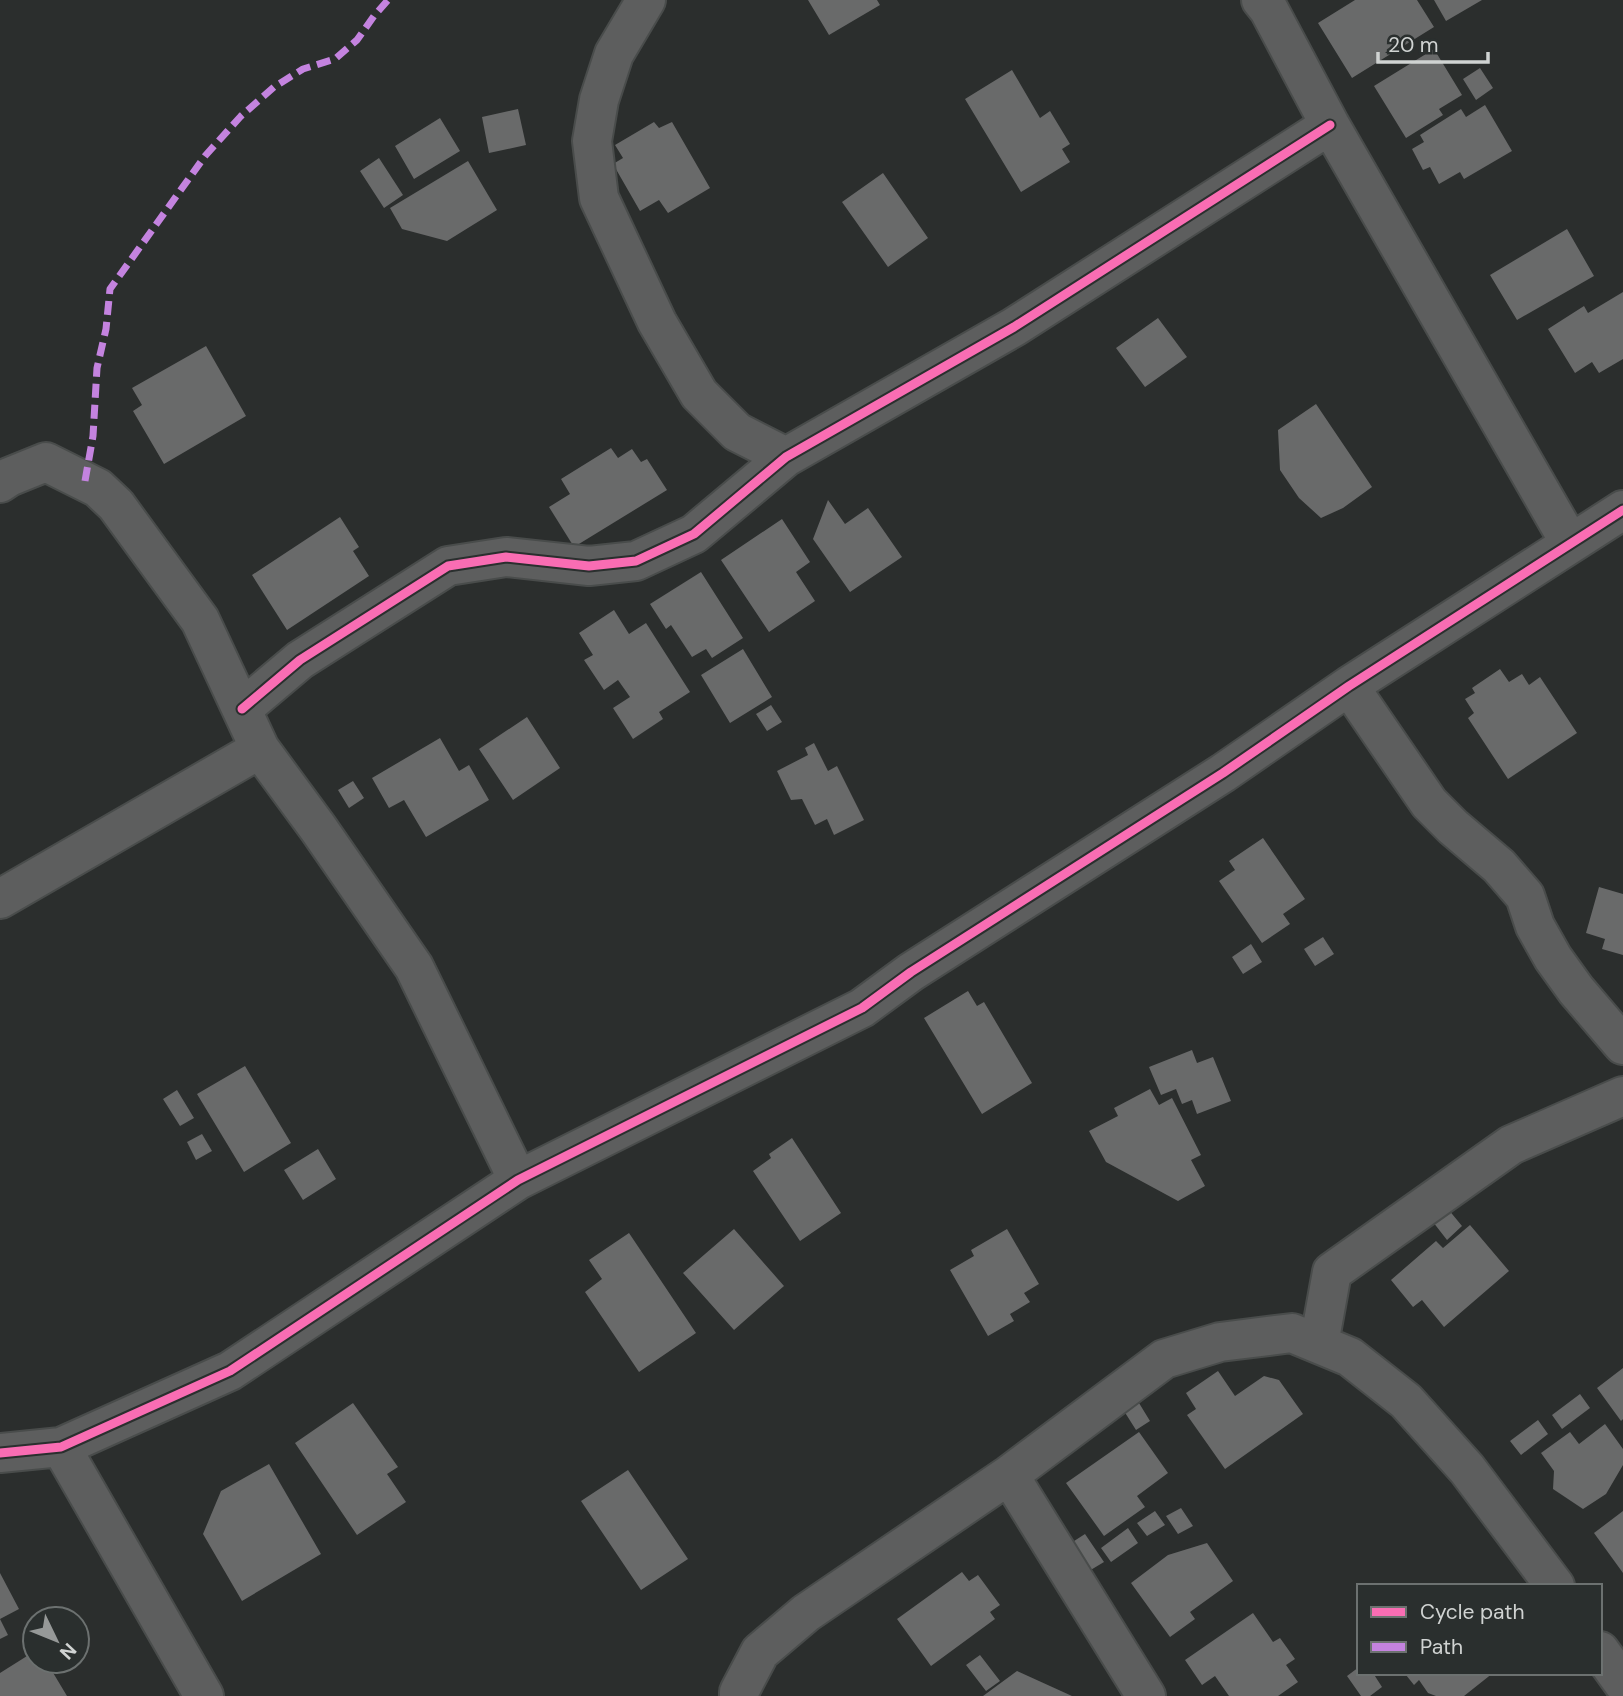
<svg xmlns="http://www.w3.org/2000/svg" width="1623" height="1696" viewBox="0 0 1623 1696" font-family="'DM Sans',sans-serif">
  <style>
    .building { fill: #696a6a }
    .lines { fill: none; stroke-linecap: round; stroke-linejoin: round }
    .street-casing { stroke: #494c4b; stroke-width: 42 }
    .street { stroke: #5d5e5e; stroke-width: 38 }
    .quiet { stroke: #c483df; stroke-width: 7; stroke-dasharray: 14 7; stroke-linecap: butt }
    .cycleway-casing { stroke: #2a2f2e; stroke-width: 13 }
    .cycleway { stroke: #f96db3; stroke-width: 9 }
  </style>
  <rect width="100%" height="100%" fill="#2b2e2d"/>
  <!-- building -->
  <path class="building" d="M808,0H877L880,5L829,35Z
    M1355,0H1417L1434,27L1352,78L1318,23Z
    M1434,0H1482L1446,21Z
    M1434,49L1462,95L1439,109L1443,115L1406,138L1374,86Z
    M1480,68L1493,88L1476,100L1463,79Z
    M1012,70L1040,118L1050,111L1070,144L1062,149L1070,162L1021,192L965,99Z
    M1485,105L1512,151L1464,179L1460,172L1439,184L1430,167L1423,170L1412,149L1424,142L1420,135L1461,109L1466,117Z
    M518,109L526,145L489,153L482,117Z
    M440,118L460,151L414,179L395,146Z
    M654,122L659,128L672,122L710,188L668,213L659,200L640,211L613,164L623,158L615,145Z
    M379,158L403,195L384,208L360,171Z
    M468,161L497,210L447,241L402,229L390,208Z
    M883,173L928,238L888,267L842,202Z
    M1567,229L1594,276L1517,320L1490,275Z
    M1623,292V359L1599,373L1592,362L1575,373L1548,329L1584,306L1588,313Z
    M1158,318L1187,357L1145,387L1116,348Z
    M206,346L246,416L164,464L133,411L142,405L132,388Z
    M1316,404L1372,487L1343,508L1321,518L1299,498L1280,470L1278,430Z
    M611,448L618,458L632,449L641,462L647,459L667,490L574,547L549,507L570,494L561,479Z
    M828,500L845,524L868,508L902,557L850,592L813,539Z
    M340,517L359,547L353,551L369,576L287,630L252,575Z
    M782,519L810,562L796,572L815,601L769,632L721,560Z
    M701,572L743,638L712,658L706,649L692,657L671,625L666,629L650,604Z
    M614,610L629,634L646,623L690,692L659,712L663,719L633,739L613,708L630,697L618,680L604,690L584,660L593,655L579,633Z
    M743,649L772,697L730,723L701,675Z
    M1500,669L1509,682L1522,674L1529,685L1540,677L1577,733L1508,779L1468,718L1474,713L1465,699L1475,693L1472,688Z
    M771,705L782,722L767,731L756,714Z
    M527,717L560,768L513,800L479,749Z
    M440,738L459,771L469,765L489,800L426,837L404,800L389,808L372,778Z
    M814,743L828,771L837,766L864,820L834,835L827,819L815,825L802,799L791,800L777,771L808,755L805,748Z
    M353,781L364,798L349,808L338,790Z
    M1263,838L1305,899L1283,914L1290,924L1262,943L1219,881L1235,870L1229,861Z
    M1599,887L1623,894V955L1602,949L1605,939L1586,933Z
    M1323,937L1334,954L1315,966L1304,949Z
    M1251,944L1262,962L1243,974L1232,957Z
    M968,991L977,1006L984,1002L1032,1083L982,1114L924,1018Z
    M1192,1050L1197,1063L1213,1057L1231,1101L1197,1114L1192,1100L1182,1104L1176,1089L1161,1095L1149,1067Z
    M245,1066L291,1143L244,1172L197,1094Z
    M1150,1089L1159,1105L1172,1098L1201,1155L1191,1160L1205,1186L1178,1201L1106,1162L1089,1131L1118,1116L1114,1108Z
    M177,1090L194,1118L180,1126L163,1099Z
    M202,1134L212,1151L196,1160L187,1142Z
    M792,1138L841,1213L800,1241L753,1171L771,1158L769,1154Z
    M318,1149L336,1179L303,1200L284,1170Z
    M1448,1209L1462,1226L1447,1240L1433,1222Z
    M1470,1225L1509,1271L1444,1327L1422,1300L1413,1307L1391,1280L1436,1241L1443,1248Z
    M734,1229L784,1286L734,1330L683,1273Z
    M1007,1229L1039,1284L1024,1293L1030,1302L1010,1314L1014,1321L988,1336L950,1270L974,1256L971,1250Z
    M629,1233L696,1333L639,1372L585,1292L602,1279L589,1260Z
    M1623,1368V1419L1621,1421L1597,1388Z
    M1218,1371L1235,1396L1264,1376L1279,1380L1303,1414L1225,1469L1187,1415L1196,1409L1186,1393Z
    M1580,1394L1590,1408L1562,1429L1552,1415Z
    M353,1403L398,1467L387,1474L406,1502L357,1535L295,1443Z
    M1139,1403L1150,1421L1136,1430L1124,1411Z
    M1538,1420L1548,1434L1521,1455L1510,1441Z
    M1605,1424L1623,1449V1465L1606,1494L1583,1509L1553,1489L1554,1471L1541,1453L1570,1432L1579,1444Z
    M1139,1432L1168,1473L1137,1496L1145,1507L1104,1536L1066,1483Z
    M269,1464L321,1554L242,1601L203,1534L221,1491Z
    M628,1470L688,1559L641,1590L581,1501Z
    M1181,1508L1193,1526L1178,1534L1166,1516Z
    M1155,1511L1165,1525L1147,1536L1137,1523Z
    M1623,1511V1573L1594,1533Z
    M1128,1528L1138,1543L1111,1562L1101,1548Z
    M1085,1534L1104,1562L1089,1571L1071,1543Z
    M1207,1543L1233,1581L1190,1612L1195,1619L1170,1637L1131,1583L1168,1555Z
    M962,1572L969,1581L978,1575L1000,1605L990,1612L995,1619L931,1666L897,1619Z
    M0,1573L19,1609L0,1619L8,1635L0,1639Z
    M1253,1613L1273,1642L1280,1638L1295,1659L1286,1665L1298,1682L1278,1696H1229L1215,1676L1202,1685L1185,1660Z
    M35,1651V1661H46L67,1696H0V1673Z
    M980,1655L1000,1681L986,1691L966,1665Z
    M1359,1667V1673H1373L1382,1687L1370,1696H1361L1347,1676Z
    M1017,1671L1072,1696H983Z
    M1408,1673H1493L1464,1696H1436L1428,1693L1419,1680L1414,1685L1406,1675Z"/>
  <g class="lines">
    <!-- street casing -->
    <g class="street-casing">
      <path id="street" d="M646,0L614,54L599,100L592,141L599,198L657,322L699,394L737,432L786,457
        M1261,0L1269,10L1330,125L1570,543
        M0,483L9,477L46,462L98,488L116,505L200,620L260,749L318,828L414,967L518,1180
        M1349,686L1429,803L1453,827L1499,866L1525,896L1535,926L1553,958L1576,990L1623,1045
        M242,709L300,660L448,566L506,557L589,566L636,561L694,534L786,457L1014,327L1330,125
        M0,899L260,749
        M1319,1344L1332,1272L1511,1145L1623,1096
        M61,1447L204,1696
        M0,1453L61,1447L230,1371L518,1180L862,1008L911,972L1223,773L1349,686L1623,510
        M1009,1475L1146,1696
        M1600,1651L1623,1683
        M739,1696V1692L760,1652L806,1613L1009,1475L1164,1359L1220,1342L1292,1333L1350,1357L1406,1401L1467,1469L1555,1586"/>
    </g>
    <!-- street -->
    <use href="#street" class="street"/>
    <!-- quiet -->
    <path class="quiet" d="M85,481L93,436L97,368L106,329L110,289L205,156L241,116L274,87L303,69L335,59L357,40L374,16L388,0"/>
    <!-- cycleway casing -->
    <g class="cycleway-casing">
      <path id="cycleway" d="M242,709L300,660L448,566L506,557L589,566L636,561L694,534L786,457L1014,327L1330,125
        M0,1453L61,1447L230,1371L518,1180L862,1008L911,972L1223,773L1349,686L1623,510"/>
    </g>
    <!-- cycleway -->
    <use href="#cycleway" class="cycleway"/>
  </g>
  <!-- legend -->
  <rect x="1357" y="1584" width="245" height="91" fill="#2a2f2e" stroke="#6c7170" stroke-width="2"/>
  <rect x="1371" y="1607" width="35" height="10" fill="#f96db3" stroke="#6c7170" stroke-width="2"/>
  <text x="1420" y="1619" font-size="21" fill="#d0d3d2">Cycle path</text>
  <rect x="1371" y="1642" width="35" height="10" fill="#c483df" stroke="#6c7170" stroke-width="2"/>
  <text x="1420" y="1654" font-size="21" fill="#d0d3d2">Path</text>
  <!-- north arrow -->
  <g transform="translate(56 1640) rotate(133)"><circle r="33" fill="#2a2f2e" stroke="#6c7170" stroke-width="2"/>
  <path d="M0-5L12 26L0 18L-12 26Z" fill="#969998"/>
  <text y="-10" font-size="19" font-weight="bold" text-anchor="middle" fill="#d0d3d2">N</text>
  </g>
  <!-- scale -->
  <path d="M1378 52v10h110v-10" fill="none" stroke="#d0d3d2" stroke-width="3.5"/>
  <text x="1388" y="52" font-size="21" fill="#d0d3d2" stroke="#2a2f2e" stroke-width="5" paint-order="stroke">20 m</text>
</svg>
